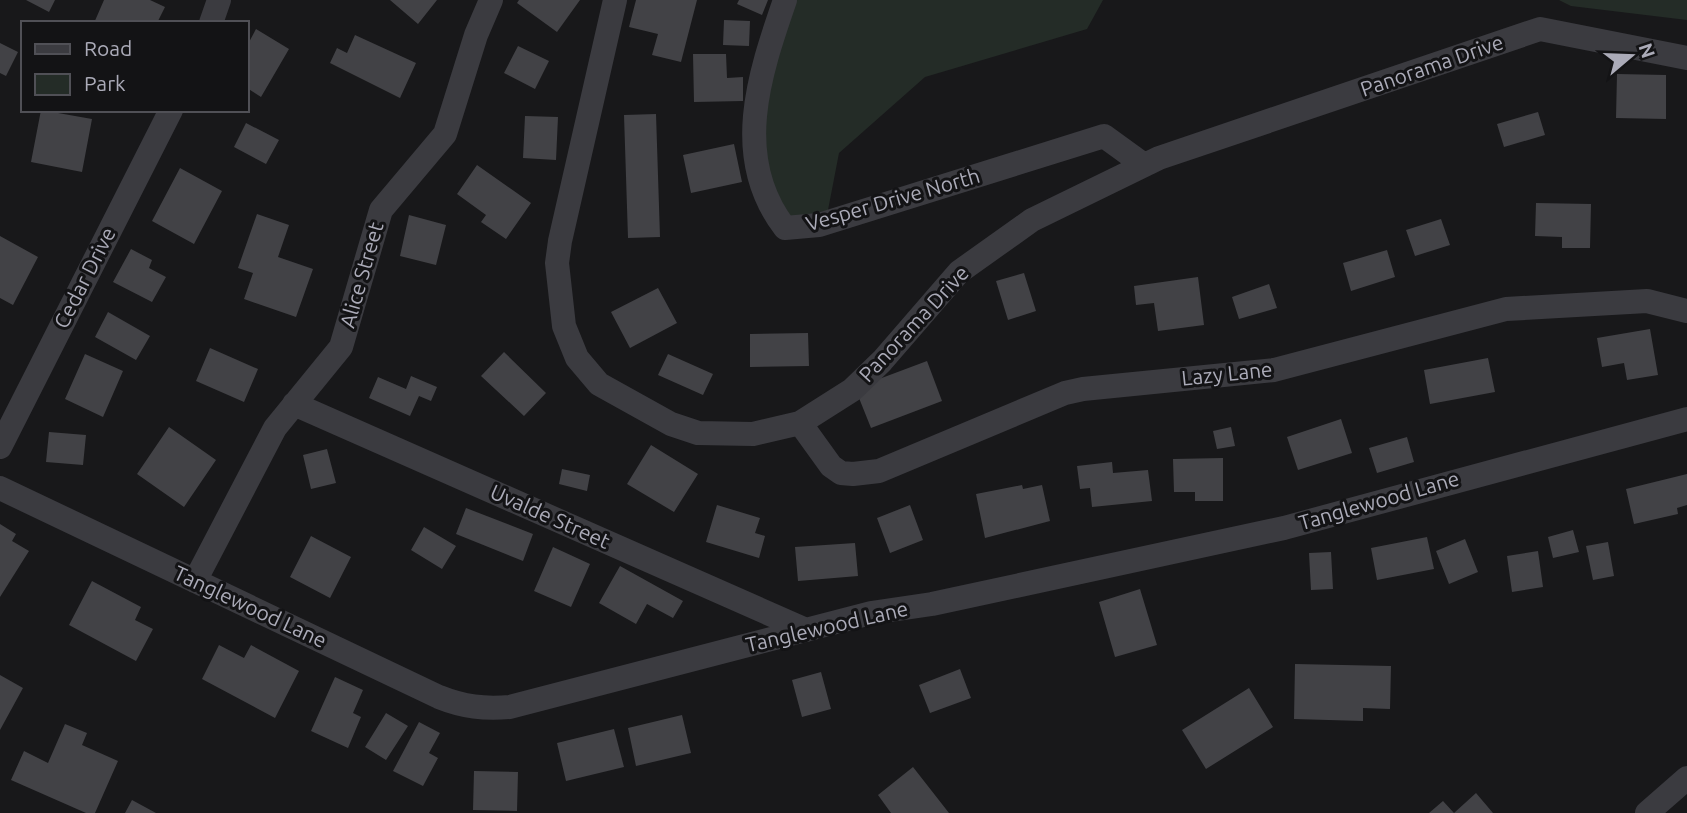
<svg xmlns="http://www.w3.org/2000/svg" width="1687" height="813" viewBox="0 0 1687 813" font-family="Ubuntu,sans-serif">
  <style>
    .green { fill: #242c27 }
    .building { fill: #424246 }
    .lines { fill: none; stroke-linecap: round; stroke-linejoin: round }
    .minor { stroke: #3b3b40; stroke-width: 24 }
    .labels { text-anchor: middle; stroke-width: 6; stroke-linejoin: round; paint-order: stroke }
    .street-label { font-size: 21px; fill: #ababb8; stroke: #131315 }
  </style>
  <rect width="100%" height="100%" fill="#18181a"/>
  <!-- green -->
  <path class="green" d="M791,0H1103L1087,29L925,77L839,153L828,210L790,220L771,191L761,110Z
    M1559,0H1687V20L1571,6Z"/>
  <!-- building -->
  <path class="building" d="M26,0H55L49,12Z
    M104,0H150L165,7L157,23H94Z
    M390,0H437L418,24Z
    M519,0H580L557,32L517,3Z
    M636,0H697L681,62L652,55L658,34L629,27Z
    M739,0H768L762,15L737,4Z
    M724,20L750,21L749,46L723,45Z
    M256,29L289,49L261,97L247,88V46Z
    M355,35L416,63L400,98L330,63L337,48L347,53Z
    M0,43L18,52L6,76L0,73Z
    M518,46L549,61L535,89L504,73Z
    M693,54H726L727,78L743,77V101L694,102Z
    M1617,74L1666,75V119L1616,118Z
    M41,110L92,119L82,172L31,162Z
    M1538,112L1545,135L1504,147L1497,124Z
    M656,114L660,237L628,238L624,115Z
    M525,116L558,117L556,160L523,158Z
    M246,123L279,140L266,164L234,147Z
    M734,144L742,182L691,193L683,155Z
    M477,165L531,203L506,239L481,222L486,215L457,194Z
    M180,168L222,191L194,244L152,221Z
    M1536,203L1591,204L1590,248H1562V237L1535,236Z
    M257,214L289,225L278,257L313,269L296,317L244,299L253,273L238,268Z
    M409,215L446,225L436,265L400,256Z
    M1441,219L1450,245L1415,256L1406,230Z
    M0,236L38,257L13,305L0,298Z
    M131,249L152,260L149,268L166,277L152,302L113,282Z
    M1387,250L1395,277L1351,291L1343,263Z
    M1024,273L1036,311L1008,320L996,281Z
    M1198,277L1204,325L1158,331L1154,303L1136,305L1134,286Z
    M1269,284L1277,308L1239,319L1232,297Z
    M658,288L677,323L630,348L611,312Z
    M108,312L150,336L136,360L95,337Z
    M1650,329L1658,375L1627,380L1624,363L1602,367L1597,338Z
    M808,333L809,366L750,367V334Z
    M210,348L258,369L244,402L196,381Z
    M504,352L546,393L524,416L481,376Z
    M85,354L123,371L103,417L65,399Z
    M668,354L713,374L703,395L658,375Z
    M1488,358L1495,392L1430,404L1424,370Z
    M927,361L942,401L871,428L855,388Z
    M411,376L437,387L431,401L419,396L410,416L369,398L378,377L406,389Z
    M1341,419L1352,453L1298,470L1287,437Z
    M169,427L216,460L184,507L137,474Z
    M1231,427L1235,446L1217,449L1213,431Z
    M49,432L86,435L83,465L46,462Z
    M1407,437L1414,462L1377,473L1369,448Z
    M651,445L698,474L674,512L627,484Z
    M327,449L336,483L311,489L303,455Z
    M1223,458V501H1195V492H1174L1173,459Z
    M1112,462L1113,473L1148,470L1152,501L1092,507L1090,488L1080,489L1077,466Z
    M562,469L590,475L587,491L559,484Z
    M1687,474V505L1677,508L1678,514L1634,524L1626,489Z
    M1022,485L1023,489L1042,485L1050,521L985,538L976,494Z
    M717,505L760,518L755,533L765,536L759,558L706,542Z
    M910,505L923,540L890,553L877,518Z
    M466,508L533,534L523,561L456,534Z
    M0,524L16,534L12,541L29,551L0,597Z
    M424,527L456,546L442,569L411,550Z
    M1573,530L1579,552L1553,558L1548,537Z
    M311,536L351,557L330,598L290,577Z
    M1427,537L1434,569L1377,580L1371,548Z
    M1465,539L1478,572L1449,584L1436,551Z
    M1608,542L1614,576L1593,580L1586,546Z
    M855,543L858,576L798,581L795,547Z
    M553,547L590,564L571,607L534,591Z
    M1538,551L1543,587L1512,592L1507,556Z
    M1331,552L1333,589L1311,590L1309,553Z
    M620,566L683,601L673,618L647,604L636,624L599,603Z
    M92,581L141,607L135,620L153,629L136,661L69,625Z
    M1140,589L1157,645L1115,657L1099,602Z
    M219,645L244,658L251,645L299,671L275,718L202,679Z
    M1295,664L1391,666L1390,709L1363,708V721L1294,719Z
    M960,669L971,698L930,713L919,685Z
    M821,672L831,709L802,717L792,680Z
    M0,675L23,688L0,730Z
    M335,677L363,690L353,713L361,717L348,748L311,731Z
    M1249,688L1273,727L1206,769L1182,730Z
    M386,713L408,726L386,760L365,747Z
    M682,715L691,753L636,766L628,728Z
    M419,722L440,733L429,753L438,758L423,786L393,771Z
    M65,724L87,733L82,745L118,761L95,813H86L11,780L24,751L48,763Z
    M614,729L624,767L566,781L557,743Z
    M913,767L949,813H891L878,795Z
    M474,771L518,772L517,811L473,810Z
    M1476,793L1493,813H1429L1443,801L1454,813Z
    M132,800L156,813H125Z"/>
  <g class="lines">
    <!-- minor -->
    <path class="minor" d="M615,0L560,241L557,263L564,326L577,358L599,384L671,424L698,433L753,434L800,423L852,390L882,361L959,272L1032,220L1159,158L1540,29L1687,58
      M785,0C759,75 731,158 785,228L819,225L1104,136L1144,165
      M211,23L219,0
      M294,404L806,630
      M800,423L831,466L841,473L853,474L879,471L1065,393L1083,389L1274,370L1506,309L1647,301L1687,311
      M0,447L171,110
      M0,488L439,697C464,707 484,709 510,707L871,613L932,604L1284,528L1687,419
      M195,581L275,428L341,347L381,210L445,134L476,35L491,0
      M1647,813L1687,778"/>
  </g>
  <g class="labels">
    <!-- street labels -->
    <g class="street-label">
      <text transform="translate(1432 66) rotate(-19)" y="7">Panorama Drive</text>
      <text transform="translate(893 200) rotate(-16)" y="7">Vesper Drive North</text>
      <text transform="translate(362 275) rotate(-74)" y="7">Alice Street</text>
      <text transform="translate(85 278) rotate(-63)" y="7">Cedar Drive</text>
      <text transform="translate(914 324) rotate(-47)" y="7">Panorama Drive</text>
      <text transform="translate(1227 374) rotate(-6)" y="7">Lazy Lane</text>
      <text transform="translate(1379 501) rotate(-16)" y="7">Tanglewood Lane</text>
      <text transform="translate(550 517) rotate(24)" y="7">Uvalde Street</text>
      <text transform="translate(250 607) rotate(25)" y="7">Tanglewood Lane</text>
      <text transform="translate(827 627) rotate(-13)" y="7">Tanglewood Lane</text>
    </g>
  </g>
  <!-- legend -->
  <rect x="21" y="21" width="228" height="91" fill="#131315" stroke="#505056" stroke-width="2"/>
  <rect x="35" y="44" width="35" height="10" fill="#3b3b40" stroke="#505056" stroke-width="2"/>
  <text x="84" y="56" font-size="21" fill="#ababb8">Road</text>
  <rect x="35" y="74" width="35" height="21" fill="#242c27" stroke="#505056" stroke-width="2"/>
  <text x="84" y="91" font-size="21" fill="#ababb8">Park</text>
  <!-- north arrow -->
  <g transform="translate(1631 56) rotate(71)" stroke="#131315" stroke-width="5" paint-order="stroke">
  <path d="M0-5L12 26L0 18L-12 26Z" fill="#ababb8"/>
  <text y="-10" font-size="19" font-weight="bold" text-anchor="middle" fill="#ababb8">N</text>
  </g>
</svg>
